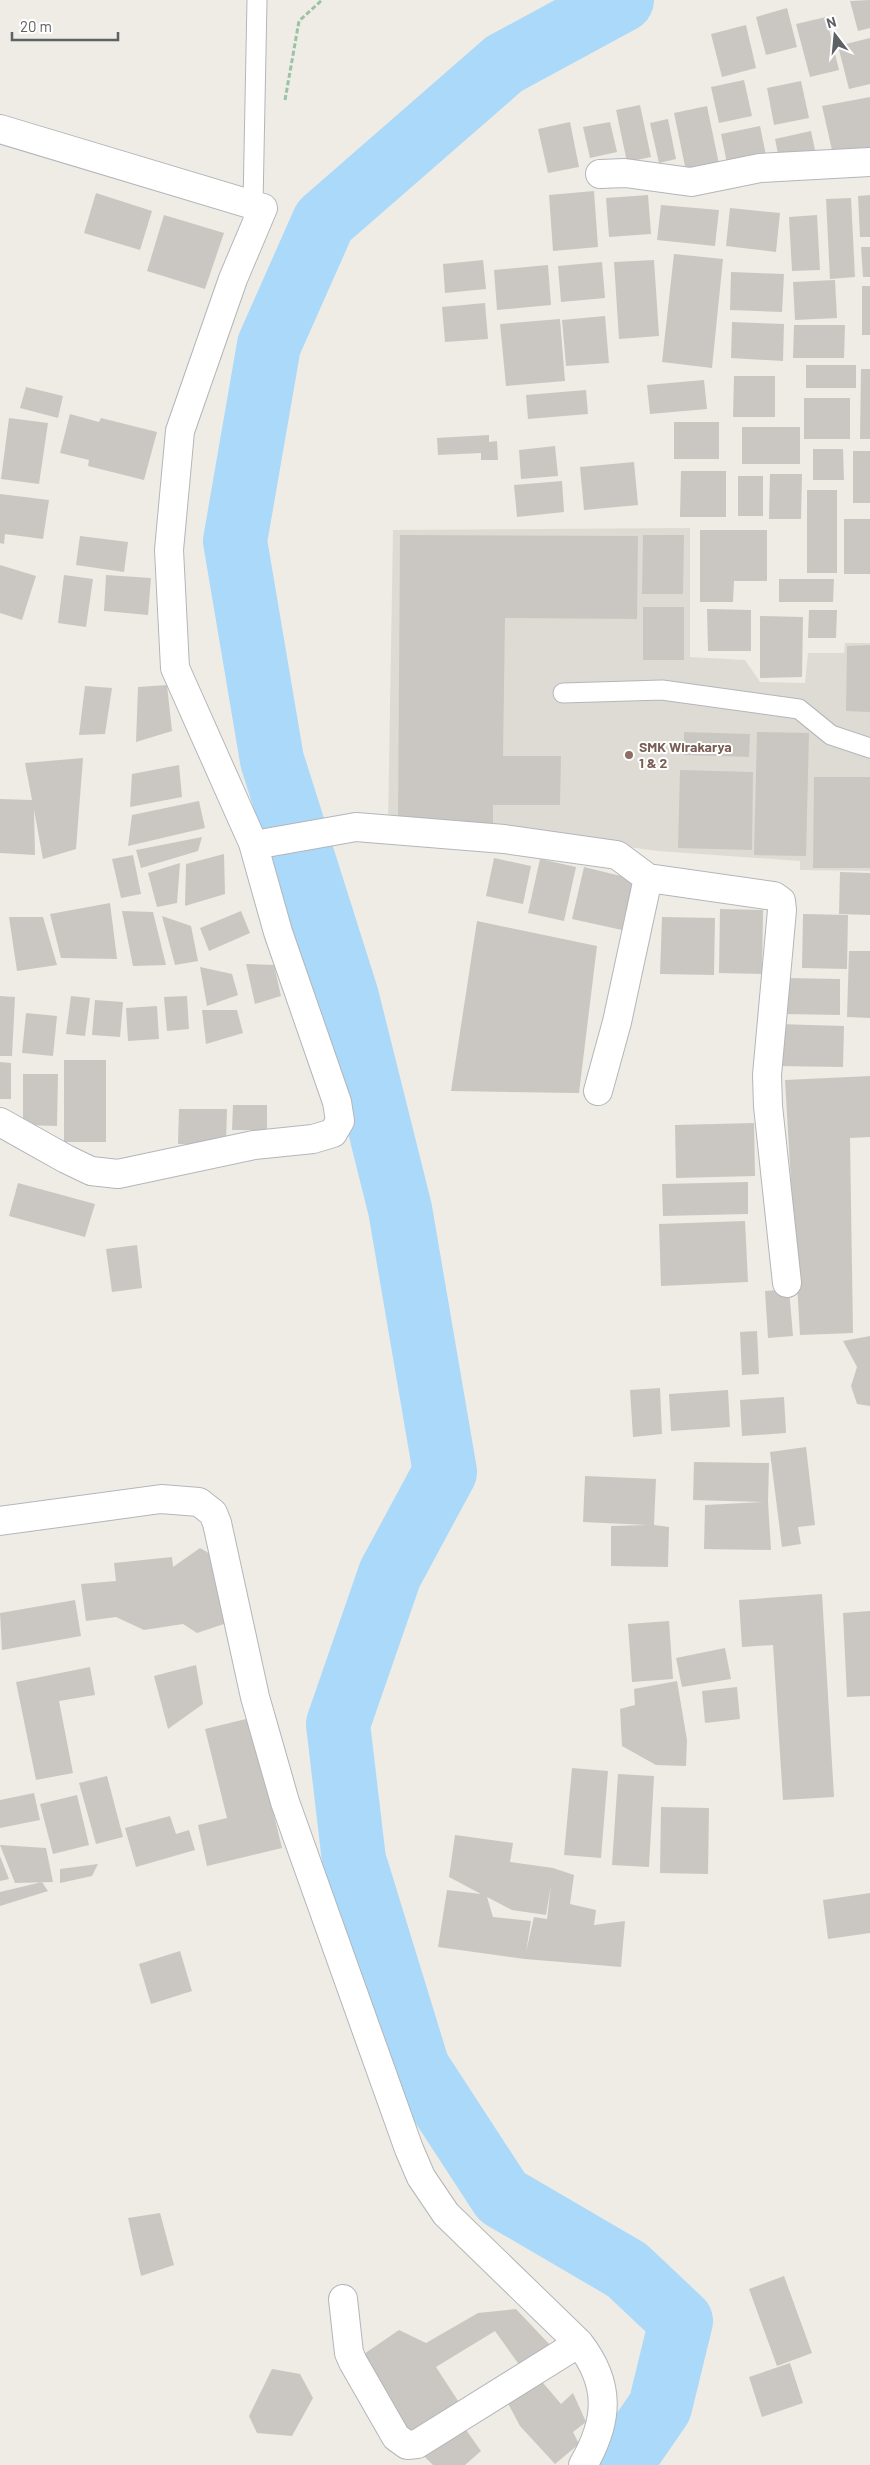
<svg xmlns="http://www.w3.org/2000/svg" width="870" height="2465" viewBox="0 0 870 2465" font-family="Barlow,sans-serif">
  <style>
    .education { fill: #dedbd4 }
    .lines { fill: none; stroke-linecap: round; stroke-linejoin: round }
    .river { stroke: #abd9f9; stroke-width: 64 }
    .building { fill: #cac7c2; fill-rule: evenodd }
    .service-casing { stroke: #b3b6b9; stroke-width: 21 }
    .minor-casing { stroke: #b3b6b9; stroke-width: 30 }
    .path { stroke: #9cc2a6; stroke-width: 3; stroke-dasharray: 5 2.5; stroke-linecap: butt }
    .service { stroke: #fff; stroke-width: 19 }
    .minor { stroke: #fff; stroke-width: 28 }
    .education-dot { fill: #8d6e63; stroke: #fff; stroke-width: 2 }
    .labels { text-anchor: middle; stroke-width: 4; stroke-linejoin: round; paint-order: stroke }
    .education-label { font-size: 14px; font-weight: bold; fill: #785e54; stroke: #fff; text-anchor: start }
  </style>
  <rect width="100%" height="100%" fill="#eeece5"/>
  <!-- education -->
  <path class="education" d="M690,528V657L745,660L760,682L805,683L808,653H844L845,643H870V871L800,870V861L658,851L508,831L388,826L393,530Z"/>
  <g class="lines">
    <!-- river -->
    <path class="river" d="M620,2465L660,2407L681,2321L627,2270L502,2197L418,2068L354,1860L338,1724L390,1574L445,1472L400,1209L347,997L272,760L235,541L269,345L324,221L504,64L622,0"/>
  </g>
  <!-- building -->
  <path class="building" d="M870,0V28L858,31L850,1Z
    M787,8L797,47L766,55L756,17Z
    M826,17L839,70L810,77L796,24Z
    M746,25L756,68L722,77L711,34Z
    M870,38V84L849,89L838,46Z
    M744,80L752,116L719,123L711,87Z
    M801,81L809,118L774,125L767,88Z
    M870,97V151L834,159L822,106Z
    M640,105L651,157L627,162L616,110Z
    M707,106L719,164L686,171L674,113Z
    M668,119L676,159L659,163L650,123Z
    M570,122L579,167L548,173L538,129Z
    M610,122L617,152L590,158L583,127Z
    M760,126L767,160L728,168L721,134Z
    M811,131L816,155L780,163L775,139Z
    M594,191L598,247L553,251L549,195Z
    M96,193L152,211L140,250L84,233Z
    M648,195L651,234L609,237L606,198Z
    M870,195V237H860L858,196Z
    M851,198L855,277L830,279L826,199Z
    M661,205L719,210L715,246L657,240Z
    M730,208L780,213L776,252L726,246Z
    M164,215L224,233L205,289L147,271Z
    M817,215L820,270L792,271L789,217Z
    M861,247H870V277H863Z
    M674,254L723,259L712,368L662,362Z
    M483,260L486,289L445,293L443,264Z
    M654,260L659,336L619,339L614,262Z
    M602,262L605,298L561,302L558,266Z
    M548,265L551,305L497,310L494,270Z
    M731,272L784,274L782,312L730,310Z
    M835,280L837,318L795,320L793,282Z
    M862,286H870V335H862Z
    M485,303L488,339L445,342L442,307Z
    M605,316L609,363L566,366L562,320Z
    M560,319L565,381L506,386L500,324Z
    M732,322L784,324L783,361L731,358Z
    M794,325H845L844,358H793Z
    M806,365H856V388H806Z
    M861,369H870V439H860Z
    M734,376H775V417H733Z
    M704,380L707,409L650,414L647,385Z
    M26,387L63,396L58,418L20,408Z
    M586,390L588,414L528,419L526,395Z
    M804,398H850V439H804Z
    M70,414L99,422L101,418L157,432L144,480L88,466L89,460L60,453Z
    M9,418L48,423L39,484L1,479Z
    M674,422H719V459H674Z
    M742,427H800V464H742Z
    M489,435V442L497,441L498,460H481V453L438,455L437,438Z
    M555,446L558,476L521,479L519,450Z
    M813,449H843L844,480H813Z
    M853,451H870V503H853Z
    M634,462L638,505L584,510L580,467Z
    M681,471H726V517H680Z
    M770,474H802L801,519H769Z
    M738,476H763V516H738Z
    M562,481L564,512L517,517L514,485Z
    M807,490H837V573H807Z
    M0,494L49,500L43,539L5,534L4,544L0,543Z
    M844,519H870V574H844Z
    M700,530H767V581H734L733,602H700Z
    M400,535L638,536L637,619L505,618L503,756H561L560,805H493V823H398Z
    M643,535H684L683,594H642Z
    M80,536L128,542L124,572L76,565Z
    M0,565L36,576L22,620L0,613Z
    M64,575L93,579L86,627L58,623Z
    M106,575L151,578L148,615L104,611Z
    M779,579H834L833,602H779Z
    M643,607H684V660H643Z
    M707,609L751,610V651H708Z
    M809,610H837L836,638H808Z
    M760,616L803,617L802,677L760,678Z
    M870,645V712L846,711L847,646Z
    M167,685L172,731L136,742L138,687Z
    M85,686L112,688L105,734L79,735Z
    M684,732L750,734L749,757L684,755Z
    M757,732L809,733L806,856L754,855Z
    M83,758L76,849L43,859L34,810L35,855L0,853V799L32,800L25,763Z
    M179,765L182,797L130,807L132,774Z
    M680,770L753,772L752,850L678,848Z
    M814,777H870V868H813Z
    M199,801L205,828L128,846L132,815Z
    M202,837L198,851L141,868L136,850Z
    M224,854L225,894L185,906L186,864Z
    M133,855L141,894L121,898L112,859Z
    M494,858L531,866L523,904L486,896Z
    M540,859L576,867L564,921L528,913Z
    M180,863L177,903L157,907L148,873Z
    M584,867L633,879L622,930L572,919Z
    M840,872L870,873V915L839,914Z
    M110,903L117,959L61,958L50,914Z
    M720,909L763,910L762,974L719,973Z
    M122,911L153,912L166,965L133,966Z
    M241,911L250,933L209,951L200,928Z
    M803,914L848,915L847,969L802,968Z
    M162,916L191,926L198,961L175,965Z
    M9,917H43L57,965L17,971Z
    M662,917L715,918L714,975L660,974Z
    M477,921L597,946L579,1093L451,1091Z
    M849,951H870V1018L847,1017Z
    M246,964L274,965L281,996L255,1004Z
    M200,967L232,974L238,995L207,1006Z
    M784,978L840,979V1015L783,1014Z
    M0,996L15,997L12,1056H0Z
    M71,996L90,998L85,1036L66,1034Z
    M187,996L189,1029L167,1031L164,997Z
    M95,1000L123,1002L120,1037L92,1035Z
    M157,1006L159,1039L128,1041L126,1008Z
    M202,1010H237L243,1033L206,1044Z
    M26,1013L57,1016L53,1056L22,1053Z
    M778,1024L844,1026L843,1067L777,1066Z
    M64,1060H106V1142H64Z
    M0,1062L11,1063V1099H0Z
    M23,1074H58L57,1126L23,1125Z
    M870,1076V1137L850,1138L853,1333L800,1335L785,1080Z
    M233,1105H267V1130H232Z
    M179,1109H227L226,1145L178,1144Z
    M754,1123L755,1176L676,1178L675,1125Z
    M748,1182V1214L663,1216L662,1184Z
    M18,1183L95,1204L85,1237L9,1216Z
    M745,1221L748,1282L661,1286L659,1224Z
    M137,1245L142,1288L112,1292L106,1249Z
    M789,1289L793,1336L768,1338L765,1291Z
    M757,1331L759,1374L742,1375L740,1332Z
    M870,1336V1406L857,1404L851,1386L857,1367L843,1341Z
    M660,1388L662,1434L633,1437L630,1390Z
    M728,1390L730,1427L671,1431L669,1394Z
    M784,1397L786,1433L742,1436L740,1400Z
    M806,1447L815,1525L798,1527L801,1544L782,1547L770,1452Z
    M694,1462L769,1463L768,1502L771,1550L704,1549L705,1505L763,1502L693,1500Z
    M585,1476L656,1479L654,1525L669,1527L668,1567L611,1566V1526L647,1525L583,1522Z
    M200,1548L217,1558L227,1608L224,1624L197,1633L183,1624L144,1630L116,1617L86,1621L81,1584L116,1581L114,1563L172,1557L173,1567Z
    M822,1594L834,1797L783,1800L773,1645L742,1647L739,1600Z
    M75,1600L81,1636L2,1650L0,1613Z
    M870,1611V1696L847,1697L843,1613Z
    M669,1621L673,1679L632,1682L628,1624Z
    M725,1648L731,1679L682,1687L676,1658Z
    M196,1665L203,1704L168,1729L154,1676Z
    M90,1667L95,1695L59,1701L73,1773L36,1780L16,1682Z
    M677,1681L687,1740L686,1766L656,1765L622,1746L620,1709L635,1705L634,1689Z
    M737,1687L740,1719L705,1723L702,1691Z
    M250,1718L282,1848L207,1866L198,1825L227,1818L205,1729Z
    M572,1768L608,1771L601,1858L564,1855Z
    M618,1774L654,1776L649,1867L612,1865Z
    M107,1776L123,1837L96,1844L79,1783Z
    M34,1793L40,1820L0,1828V1800Z
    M77,1795L89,1845L53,1854L40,1804Z
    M661,1807L709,1808L708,1874L660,1873Z
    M170,1816L176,1834L189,1830L195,1850L136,1867L125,1828Z
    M455,1835L513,1843L510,1862L553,1868L574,1875L570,1904L596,1910L594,1925L625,1921L621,1967L525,1959L438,1947L447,1890L481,1894L449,1877ZM551,1885L547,1919L534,1917L526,1952L531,1921L493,1917L487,1897L512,1910L546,1915Z
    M0,1845L46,1848L53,1882L15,1883Z
    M0,1856L9,1879L0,1881Z
    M98,1864L92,1876L60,1883V1869Z
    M42,1882L48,1891L0,1906V1892Z
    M870,1893V1933L828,1939L823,1900Z
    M180,1951L192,1991L151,2004L139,1964Z
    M160,2213L174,2265L141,2276L128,2218Z
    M784,2276L812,2353L777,2366L749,2289Z
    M516,2309L551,2346L520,2366L495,2331L436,2367L462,2407L409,2434L361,2356L399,2330L426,2343L478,2313Z
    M790,2363L803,2403L762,2417L749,2377Z
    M272,2369L300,2374L313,2398L292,2436L257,2433L249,2416Z
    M538,2377L561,2404L573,2393L586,2422L573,2432L579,2444L555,2464L520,2426L504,2396Z
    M464,2427L481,2451L465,2465H433L423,2455Z"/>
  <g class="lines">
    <!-- service casing -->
    <g class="service-casing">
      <path id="service" d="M253,204L257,0
        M563,693L662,690L799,709L831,735L870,748"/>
    </g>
    <!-- minor casing -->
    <g class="minor-casing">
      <path id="minor" d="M0,129L263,208L233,279L180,431L169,550L175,668L253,843L278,932L337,1102L340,1121L333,1133L313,1139L254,1145L118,1174L91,1171L66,1159L0,1122
        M600,174L625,173L691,182L760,168L870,162
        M253,843L260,844L356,827L504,839L617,855L648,878L617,1022L598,1091
        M648,878L774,896L781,901L782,910L767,1075L768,1106L787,1283
        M0,1521L161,1499L199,1502L213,1513L217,1523L255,1697L285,1802L409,2149L421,2177L446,2214L579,2343C611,2384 609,2421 583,2465
        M343,2299L349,2353L353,2362L396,2437L407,2445L417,2444L579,2343"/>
    </g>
    <!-- path -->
    <path class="path" d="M285,100L299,21L322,0"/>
    <!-- service -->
    <use href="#service" class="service"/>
    <!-- minor -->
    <use href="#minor" class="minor"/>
  </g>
  <!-- markers -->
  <circle class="education-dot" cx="629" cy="755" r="5"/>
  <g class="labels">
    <!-- education labels -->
    <g class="education-label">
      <text x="639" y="752">SMK Wirakarya<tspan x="639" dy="16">1 &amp; 2</tspan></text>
    </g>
  </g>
  <!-- north arrow -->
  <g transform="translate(835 35) rotate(344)" stroke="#ffffff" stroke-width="4" paint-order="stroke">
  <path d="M0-4L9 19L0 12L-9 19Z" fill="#5d6165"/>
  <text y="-8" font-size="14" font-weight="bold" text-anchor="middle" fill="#5d6165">N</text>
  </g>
  <!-- scale -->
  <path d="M12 32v8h106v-8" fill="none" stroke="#5d6165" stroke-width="2.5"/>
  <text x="20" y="32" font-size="15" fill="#5d6165" stroke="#ffffff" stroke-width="4" paint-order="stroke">20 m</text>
</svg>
